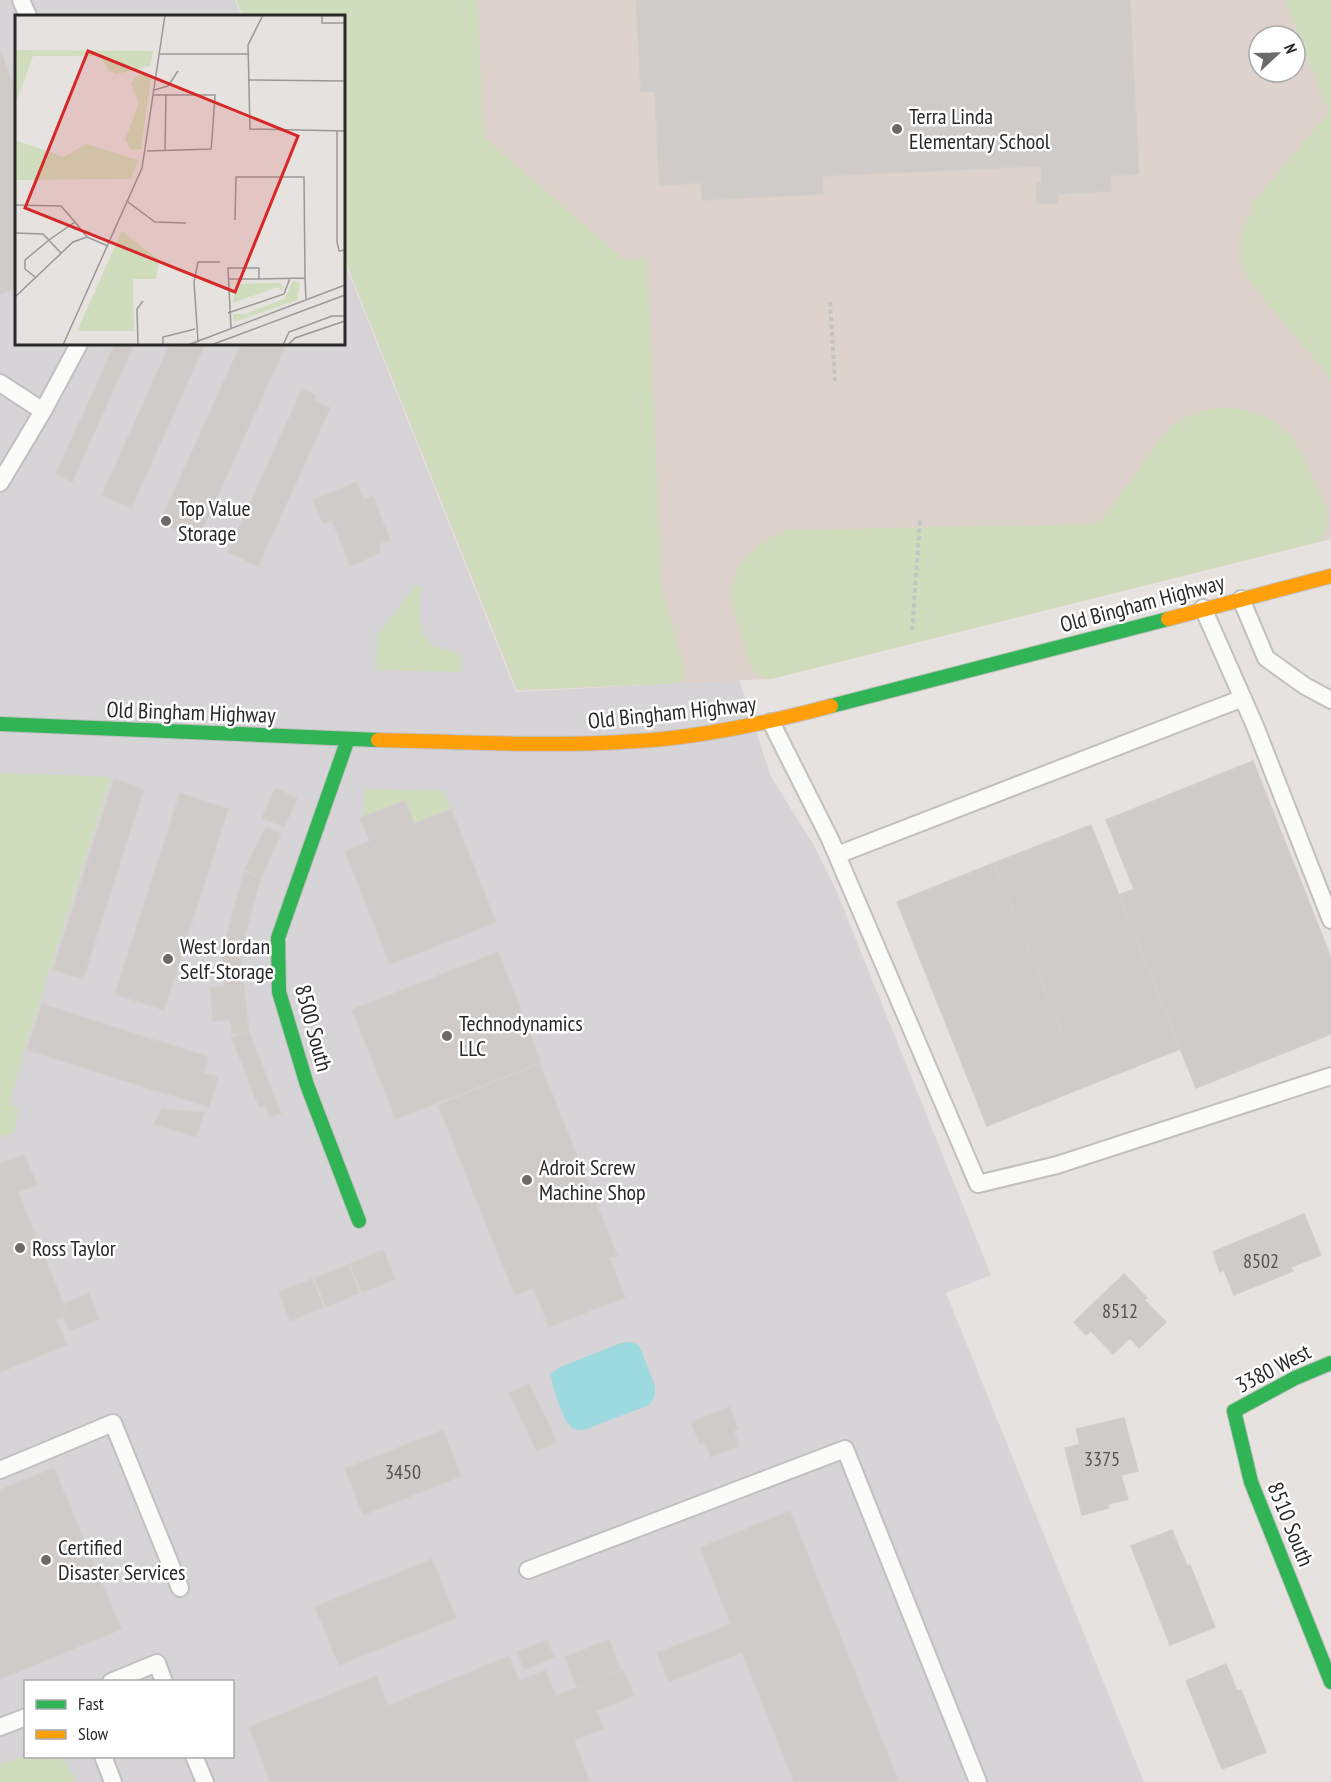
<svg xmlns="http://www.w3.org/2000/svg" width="1331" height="1782" viewBox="0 0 1331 1782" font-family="'PT Sans Narrow',sans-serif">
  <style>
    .industrial { fill: #d6d4d6; fill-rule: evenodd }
    .education { fill: #ddd3cc; fill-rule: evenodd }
    .green { fill: #d0ddbc }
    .water { fill: #9cdadf }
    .building { fill: #cecbc8; stroke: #d1cecb; stroke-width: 1.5 }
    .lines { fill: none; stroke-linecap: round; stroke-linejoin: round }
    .lane-casing { stroke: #c1bfc0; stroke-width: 20 }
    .fast-casing { stroke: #c1bfc0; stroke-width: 16 }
    .slow-casing { stroke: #c1bfc0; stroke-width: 16 }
    .path { stroke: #c4c4c4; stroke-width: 4; stroke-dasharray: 4.5 3; stroke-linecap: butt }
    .lane { stroke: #fbfbfa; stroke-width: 16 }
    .fast { stroke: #30b455; stroke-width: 14 }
    .slow { stroke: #ff9f0a; stroke-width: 14 }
    .poi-dot { fill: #6b6a69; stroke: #fff; stroke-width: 2 }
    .labels { text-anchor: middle; stroke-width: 5; stroke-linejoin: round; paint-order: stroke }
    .number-label { font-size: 20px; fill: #535252 }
    .poi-label { font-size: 22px; fill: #292929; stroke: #fff; text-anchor: start }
    .street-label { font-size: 22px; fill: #292929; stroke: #fff }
    .inset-road { fill: none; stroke: #9a9896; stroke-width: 1.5 }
    .view { fill: #d62828; fill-opacity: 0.15; stroke: #d62828; stroke-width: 3 }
    .inset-edge { fill: none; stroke: #292929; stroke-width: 3 }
  </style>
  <rect width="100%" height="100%" fill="#e6e2df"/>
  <!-- industrial -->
  <path class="industrial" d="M0,0H235L242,16H16V344H344V261L516,692L739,680L771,777L813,844L836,890L991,1275L946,1293L1144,1782H0ZM26,1682H232V1756H26Z"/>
  <!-- education -->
  <path class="education" d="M236,0H1331V539L771,679L517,691L344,258V16H243ZM1259,36H1295V72H1259Z"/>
  <!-- green -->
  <path class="green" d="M236,0H477L484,137L624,260L647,259L662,589L684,666L683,679L679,683L518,690L344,256V16H243Z
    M1285,0H1331V380C1312,354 1290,330 1269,305C1261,295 1251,284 1245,272C1236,253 1240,227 1252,211V204L1329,112Z
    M1213,408H1236L1257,413L1274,422L1290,434L1301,452L1327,510V529L1320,541L771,679C767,678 761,677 758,674C748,668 745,647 742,636C737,623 732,609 732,595C732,562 759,538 790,530L1095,524L1105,516L1163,435L1177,422L1193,414Z
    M415,586H423C417,603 416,635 433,645C442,650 452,650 461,656V672L376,670L378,635Z
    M0,773L111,777L25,1046L9,1105L19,1109L14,1132L0,1138Z
    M365,789L444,791L451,809L414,824L405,801L362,818Z
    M25,1755L26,1756H57C68,1763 70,1771 75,1782H0V1765Z"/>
  <!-- water -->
  <path class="water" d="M631,1342L638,1345L641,1350L655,1386V1396L649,1405L584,1430C578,1430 574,1430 570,1426C563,1419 551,1384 551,1374L558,1368L621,1343Z"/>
  <!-- building -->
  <path class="building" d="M636,0H1130L1139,174L1110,176L1111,191L1058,194L1057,203L1037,204L1036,183H1042L1041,166L822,176L823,194L702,200L701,183L659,185L655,92H641Z
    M0,50L16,91V288L0,294Z
    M115,344H134L72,482L56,474Z
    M170,344H205L131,508L102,495Z
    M241,344H286L198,539L160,522Z
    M302,389L316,395L314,401L330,408L258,566L228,552Z
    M357,482L364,500L373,496L390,540L379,544L380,553L350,566L332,520L323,524L313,500Z
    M1253,761L1331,958V1034L1196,1088L1119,895L1134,889L1106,820Z
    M114,779L143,789V791L83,979L53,970Z
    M275,788L297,798L284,827L262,818Z
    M180,793L228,809L164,1010L115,994Z
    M405,801L414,824L451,809L496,922L390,964L345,851L370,841L360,818Z
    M1091,825L1180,1049L1084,1087L994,863Z
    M266,827L281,834L261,877L245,869Z
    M994,863L1084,1087L987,1126L897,902Z
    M244,872L261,877L240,953L223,949Z
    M498,952L541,1062L396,1119L352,1010Z
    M240,953L249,1032L232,1034L230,1020L213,1021L210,988L225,986L221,955Z
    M42,1004L208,1057L204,1073L218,1077L209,1107L27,1050Z
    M249,1032L281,1113L270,1117L265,1105L259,1107L232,1038Z
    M540,1064L617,1255L609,1258L625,1297L549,1327L534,1288L515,1295L438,1105Z
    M162,1109L204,1113L196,1137L154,1124Z
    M24,1154L37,1185L18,1192L68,1315L56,1319L67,1345L0,1372V1164Z
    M1304,1214L1321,1255L1291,1267L1293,1271L1234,1295L1224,1270L1220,1272L1213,1252Z
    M383,1250L395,1279L362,1292L350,1264Z
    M348,1265L359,1293L326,1307L315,1278Z
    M1124,1274L1147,1298L1144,1300L1166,1322L1139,1348L1130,1338L1113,1354L1091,1331L1086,1335L1074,1322Z
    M312,1279L323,1307L290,1321L279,1292Z
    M89,1293L99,1319L69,1331L63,1317L68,1315L64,1304Z
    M529,1384L557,1442L537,1451L509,1393Z
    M730,1407L738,1429L734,1431L739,1446L711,1457L705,1442L700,1444L691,1422Z
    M1124,1418L1138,1471L1121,1475L1128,1499L1108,1504L1109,1508L1082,1515L1065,1448L1080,1444L1076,1429Z
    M443,1430L461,1476L363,1515L345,1469Z
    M54,1468L121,1629L0,1679V1490Z
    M790,1511L899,1782H794L742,1652L669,1682L657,1653L731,1624L700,1548Z
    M1172,1530L1187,1566L1190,1565L1215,1627L1170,1645L1131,1546Z
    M432,1559L456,1618L339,1665L315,1607Z
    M547,1640L554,1657L524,1670L517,1652Z
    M609,1640L621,1670L577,1688L565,1657Z
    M509,1656L519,1681L545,1670L556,1696L623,1669L634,1695L596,1711L604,1728L574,1740L590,1782H267L270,1781L249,1727L376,1676L388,1706Z
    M1226,1664L1237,1691L1241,1690L1266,1752L1222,1769L1186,1681Z"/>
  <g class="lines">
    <!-- lane casing -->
    <g class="lane-casing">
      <path id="lane" d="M21,0L28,16
        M0,383L43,411L0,483
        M43,411L79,344
        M1241,599L1266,658L1305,686L1331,700
        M1203,608L1255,726L1331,920
        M771,722L830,839L978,1184L1057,1165L1331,1076
        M837,855L1243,698
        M0,1470L113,1423L180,1588
        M528,1570L845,1449L978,1782
        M111,1682L157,1663L164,1682
        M0,1727L26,1717
        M103,1756L113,1782
        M194,1756L205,1782"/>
    </g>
    <!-- fast casing -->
    <g class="fast-casing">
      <path id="fast" d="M831,706L1168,619
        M0,724L378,740
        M348,739L278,938L279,992L307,1085L359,1221
        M1331,1363L1295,1378L1234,1411L1251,1482L1331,1682"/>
    </g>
    <!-- slow casing -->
    <g class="slow-casing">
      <path id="slow" d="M1168,619L1331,576
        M378,740C464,742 551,747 638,741C703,737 767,723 831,706"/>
    </g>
    <!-- path -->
    <path class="path" d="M830,302L835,381
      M912,630L920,521"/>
    <!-- lane -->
    <use href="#lane" class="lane"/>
    <!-- fast -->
    <use href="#fast" class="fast"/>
    <!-- slow -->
    <use href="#slow" class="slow"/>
  </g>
  <!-- markers -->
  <g class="poi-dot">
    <circle cx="897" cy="129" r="6"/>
    <circle cx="166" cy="521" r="6"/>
    <circle cx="168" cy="959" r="6"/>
    <circle cx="447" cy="1036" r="6"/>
    <circle cx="527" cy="1180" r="6"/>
    <circle cx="20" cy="1248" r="6"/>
    <circle cx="46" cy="1560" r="6"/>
  </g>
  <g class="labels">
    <!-- number labels -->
    <g class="number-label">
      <text x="1261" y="1268">8502</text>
      <text x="1120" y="1318">8512</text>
      <text x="1102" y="1466">3375</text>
      <text x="403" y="1479">3450</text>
    </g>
    <!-- poi labels -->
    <g class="poi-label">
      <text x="909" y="124">Terra Linda<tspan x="909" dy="25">Elementary School</tspan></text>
      <text x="178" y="516">Top Value<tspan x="178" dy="25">Storage</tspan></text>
      <text x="180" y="954">West Jordan<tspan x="180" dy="25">Self-Storage</tspan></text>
      <text x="459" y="1031">Technodynamics<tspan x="459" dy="25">LLC</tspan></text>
      <text x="539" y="1175">Adroit Screw<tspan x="539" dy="25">Machine Shop</tspan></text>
      <text x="32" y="1256">Ross Taylor</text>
      <text x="58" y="1555">Certified<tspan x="58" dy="25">Disaster Services</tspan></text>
    </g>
    <!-- street labels -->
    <g class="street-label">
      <text transform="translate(1142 603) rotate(-15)" y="8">Old Bingham Highway</text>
      <text transform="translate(191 712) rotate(2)" y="8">Old Bingham Highway</text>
      <text transform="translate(672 712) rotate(-6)" y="8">Old Bingham Highway</text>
      <text transform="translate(314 1028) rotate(75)" y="8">8500 South</text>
      <text transform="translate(1273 1368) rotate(-27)" y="8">3380 West</text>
      <text transform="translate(1291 1524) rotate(68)" y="8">8510 South</text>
    </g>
  </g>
  <!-- overview -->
  <g transform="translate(15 15)">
    <rect width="330" height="330" fill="#e6e2df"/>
    <path d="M0,35L138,36L135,51L101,59L93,55L86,41H18L0,90ZM133,60L136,63L126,134L117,135L110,125L124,88L116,69L122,61ZM0,125L49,142L71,129L123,145L116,164L0,165ZM107,216L144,245L141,264H118L119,316H62ZM278,266L285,268L282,285L219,307L218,299H230L269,284ZM265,268L269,273L266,276L263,272L218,288L221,269Z" fill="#d0ddbc"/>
    <path class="inset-road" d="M248,0L233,30L235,114L330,116M307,0V8H330M144,39H233M233,65L330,66M139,75L153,71L163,56M322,116V227L324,236L330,235M150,135L151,79M132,136L196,134L197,124L200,80H139M113,187L140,207L171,208M0,190L46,191L60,207M220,205L221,162H289L290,263M0,218L28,219L46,238M20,262L10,254V245L34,225L60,207L72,222M213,264H244M0,282L58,227L72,222L93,231M213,298L269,279L275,263M216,313L213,253H244V264L290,263L291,285M183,326L179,267L183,247H205M48,330L127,153L150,0M123,330L122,294L128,286M148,330V322L180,314M173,330L330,270M196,330L330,280M268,330L274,317L317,301H330M273,330L280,323L330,306"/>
    <path class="view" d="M73,36L283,121L220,277L10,193Z"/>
    <rect width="330" height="330" class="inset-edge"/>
  </g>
  <!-- legend -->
  <rect x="24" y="1680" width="210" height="78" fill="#ffffff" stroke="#a9a9a9" stroke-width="1.5"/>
  <rect x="36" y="1700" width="30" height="9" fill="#30b455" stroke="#a9a9a9" stroke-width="1.5"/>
  <text x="78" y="1710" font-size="18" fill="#292929">Fast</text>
  <rect x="36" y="1730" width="30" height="9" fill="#ff9f0a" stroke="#a9a9a9" stroke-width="1.5"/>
  <text x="78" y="1740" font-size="18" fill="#292929">Slow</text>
  <!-- north arrow -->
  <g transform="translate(1277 54) rotate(68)"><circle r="28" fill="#ffffff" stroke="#a9a9a9" stroke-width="1.5"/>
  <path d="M0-4.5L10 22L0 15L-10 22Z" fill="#6b6a69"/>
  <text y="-9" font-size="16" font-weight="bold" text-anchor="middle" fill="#292929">N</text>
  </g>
</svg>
